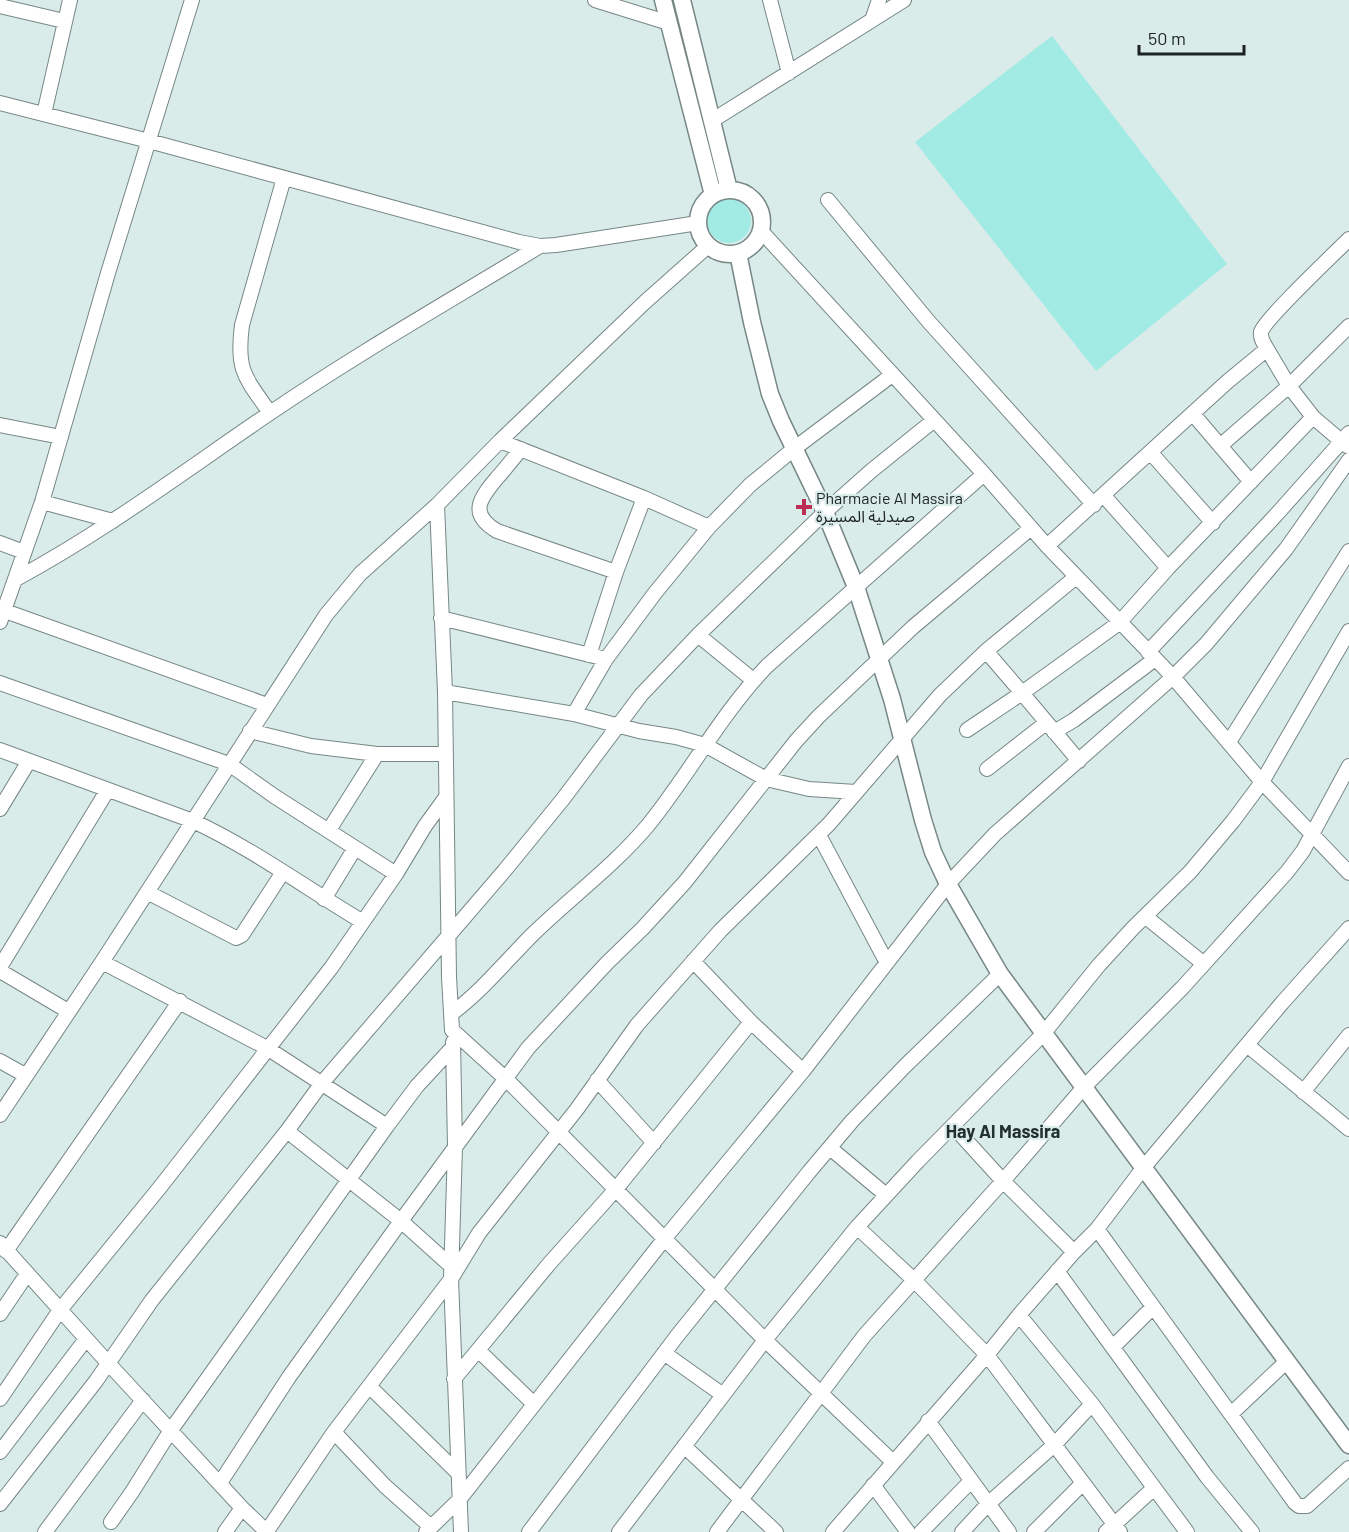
<svg xmlns="http://www.w3.org/2000/svg" width="1349" height="1532" viewBox="0 0 1349 1532" font-family="Barlow,'Noto Sans Arabic',sans-serif">
  <style>
    .grass { fill: #a2eae4 }
    .lines { fill: none; stroke-linecap: round; stroke-linejoin: round }
    .minor-casing { stroke: #768785; stroke-width: 16 }
    .tertiary-casing { stroke: #768785; stroke-width: 19 }
    .minor { stroke: #fff; stroke-width: 14 }
    .tertiary { stroke: #fff; stroke-width: 16 }
    .poi-dot { fill: #bd2e56; stroke: #d9ecea; stroke-width: 2 }
    .labels { text-anchor: middle; stroke-width: 4.5; stroke-linejoin: round; paint-order: stroke }
    .poi-label { font-size: 16px; fill: #1c2322; stroke: #d9ecea; text-anchor: start }
    .neighbourhood-label { font-size: 18px; font-weight: bold; fill: #223130; stroke: #d9ecea }
  </style>
  <rect width="100%" height="100%" fill="#d9ecea"/>
  <!-- grass -->
  <path class="grass" d="M1052,36L1227,264L1096,371L915,142Z
    M707 221a22 22 0 1 1 44 0a22 22 0 1 1-44 0Z"/>
  <g class="lines">
    <!-- minor casing -->
    <g class="minor-casing">
      <path id="minor" d="M595,0L669,23
        M770,0L789,73
        M0,6L64,21
        M872,20L879,0
        M0,103L149,141L519,242L540,246L556,245L698,223
        M44,114L70,0
        M713,120L904,0
        M828,200L929,322L1094,505
        M761,231L984,474L1047,546L1173,677L1262,782L1349,873
        M270,413C245,377 236,371 242,325L284,178
        M1193,414L1251,482
        M0,425L61,437
        M500,441L644,498L709,527
        M1220,446L1289,386L1349,326
        M1347,446L1313,417L1289,386L1267,349C1264,344 1260,338 1261,332C1265,319 1335,253 1349,239
        M521,449C513,459 505,469 497,478C480,498 468,514 497,531L616,572
        M1151,453L1213,523
        M1104,496L1168,568
        M42,502L113,521
        M437,505L445,692L449,977L452,1030L506,1079L765,1340L892,1461
        M0,543L24,552
        M1047,546L1227,382L1267,349
        M16,579C105,531 186,470 270,413C358,353 450,301 540,246
        M5,611L267,705
        M441,618L606,659
        M0,622L42,502L108,273L192,0
        M698,635L753,680
        M986,651L1022,693L1119,623L1168,568L1313,417
        M1148,652L1276,515L1349,433
        M589,655L616,572L644,498
        M0,683L229,764L274,796L396,874
        M445,692L574,714L639,731L676,737L705,745L766,779L809,789L856,792
        M574,714L606,659L655,593L709,527L750,485L795,448L892,375
        M967,730L1022,693L1079,761
        M250,731L311,746L377,754H446
        M1054,732L1074,720L1155,659
        M1229,742L1349,551
        M0,750L193,821C253,849 306,888 363,922
        M987,769L1046,723
        M0,809L29,761
        M329,830L377,754
        M819,835L887,963
        M147,892L236,938L242,935L283,872
        M324,899L355,848
        M1146,917L1204,964
        M693,961L751,1022L803,1071
        M102,962L267,1048L387,1126
        M0,967L107,791
        M0,971L68,1011
        M451,1014C482,991 506,961 533,934C571,897 615,865 649,824C690,773 721,714 767,666L984,474
        M453,1042L455,1147L451,1279L461,1532
        M1247,1045L1349,1129
        M0,1061L25,1075
        M597,1080L654,1143
        M1303,1092L1349,1035
        M0,1115L102,962L326,615L360,574L437,505L500,441L645,302L708,246
        M953,1126L1003,1181L1074,1252
        M287,1131L401,1221L451,1266
        M830,1148L886,1195
        M857,1227L914,1280L987,1355L1120,1532
        M1097,1229L1295,1503L1299,1506H1307L1349,1468
        M0,1243L109,1364L242,1508L267,1532
        M6,1251L180,1001
        M1057,1271L1207,1477L1252,1532
        M0,1314L27,1274
        M1019,1315L1092,1404L1187,1532
        M1113,1347L1153,1307
        M478,1350L534,1404
        M664,1353L723,1395
        M454,1379L549,1264L616,1189L751,1022
        M369,1386L457,1472
        M0,1399L60,1310L161,1186L331,968L396,874L425,826L446,797
        M1231,1414L1286,1362
        M928,1421L1009,1532
        M334,1432L385,1486L431,1527
        M684,1446L776,1532
        M0,1452L86,1339
        M220,1483L289,1377L401,1221L528,1048L607,963L643,928L685,882L796,741L819,716L913,627L1031,528
        M873,1485L908,1532
        M0,1504L96,1381L152,1300L287,1131L322,1083L505,870L563,799L641,695L698,635L825,512L871,471L933,421
        M111,1522L132,1492L171,1430L387,1126L417,1086L453,1047
        M267,1531L334,1432L451,1279L479,1233L577,1109L637,1025L720,931L829,824L940,695L986,651L1076,577
        M45,1532L143,1400
        M225,1532L242,1508
        M426,1532L459,1500L665,1238L803,1071L948,884L995,834L1173,677L1206,644L1286,549L1349,460
        M529,1532L677,1336L809,1172L852,1121L905,1066L1000,974
        M619,1532L765,1340L857,1227L918,1161L1043,1034L1099,965L1133,928L1190,872L1233,821L1262,782L1349,631
        M717,1532L864,1336L1003,1181L1084,1087L1183,987L1287,872L1303,851L1349,766
        M833,1532L987,1355L1019,1315L1074,1252L1097,1229L1144,1167L1282,1003L1349,928
        M921,1532L971,1481
        M962,1532L988,1504L1054,1445L1092,1404
        M1034,1532L1082,1484
        M1106,1532L1154,1488"/>
    </g>
    <!-- tertiary casing -->
    <g class="tertiary-casing">
      <path id="tertiary" d="M663,0L713,195
        M682,0L729,190
        M698 222a32 32 0 1 1 64 0a32 32 0 1 1-64 0Z
        M738,253L752,322L770,394L781,421L825,512L856,587L892,699L923,820L933,852L948,884L1000,974L1349,1445"/>
    </g>
    <!-- minor -->
    <use href="#minor" class="minor"/>
    <!-- tertiary -->
    <use href="#tertiary" class="tertiary"/>
  </g>
  <!-- markers -->
  <path class="poi-dot" d="M801 498h6v6h6v6h-6v6h-6v-6h-6v-6h6z"/>
  <g class="labels">
    <!-- poi labels -->
    <g class="poi-label">
      <text x="816" y="504">Pharmacie Al Massira<tspan x="816" dy="18">صيدلية المسيرة</tspan></text>
    </g>
    <!-- neighbourhood labels -->
    <g class="neighbourhood-label">
      <text x="1003" y="1138">Hay Al Massira</text>
    </g>
  </g>
  <!-- scale -->
  <path d="M1139 45v9h105v-9" fill="none" stroke="#1c2322" stroke-width="3"/>
  <text x="1148" y="45" font-size="18" fill="#1c2322" stroke="#d9ecea" stroke-width="4.5" paint-order="stroke">50 m</text>
</svg>
